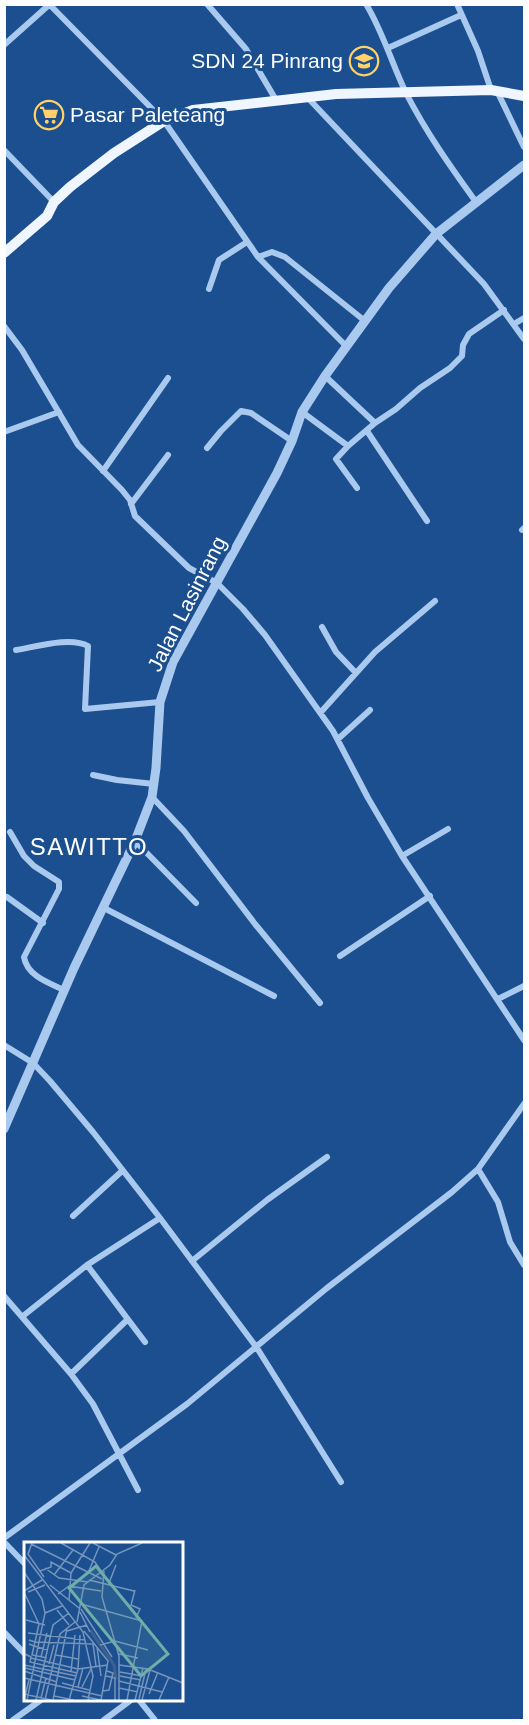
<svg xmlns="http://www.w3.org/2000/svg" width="529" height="1725" viewBox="0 0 529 1725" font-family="Arial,sans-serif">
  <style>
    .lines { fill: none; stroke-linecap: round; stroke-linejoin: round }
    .minor { stroke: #a9c9ee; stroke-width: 6 }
    .tertiary { stroke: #a9c9ee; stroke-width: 9 }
    .primary { stroke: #f0f6ff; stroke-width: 10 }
    .labels { text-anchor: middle; stroke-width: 6; stroke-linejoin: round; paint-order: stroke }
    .poi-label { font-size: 21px; fill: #fff; stroke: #1b4f8f; text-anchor: end }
    .street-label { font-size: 21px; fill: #fff; stroke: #1b4f8f }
    .quarter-label { font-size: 24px; letter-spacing: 1.5px; fill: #fff; stroke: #1b4f8f }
    .inset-river { fill: none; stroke: #3c6290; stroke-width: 3 }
    .inset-road { fill: none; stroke: #7695bc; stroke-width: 1.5 }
    .view { fill: #6fada8; fill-opacity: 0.15; stroke: #6fada8; stroke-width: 3 }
    .inset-edge { fill: none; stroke: #fff; stroke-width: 3 }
  </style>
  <rect width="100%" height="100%" fill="#1b4f8f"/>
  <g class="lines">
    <!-- minor -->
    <path class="minor" d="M49,4L164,121L258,257L346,346
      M207,4L246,49L276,100
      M366,4C383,32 392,64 406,93C426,132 450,166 476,202
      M457,4L478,51L491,90
      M4,45L50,4
      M388,48L461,15
      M497,91L524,147
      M307,97L484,284L524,339
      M4,150L54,202
      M258,257L272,252L285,257L365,321
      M209,289L219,260L247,242
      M514,324L524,318
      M4,326L22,350L78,445L122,490L130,500L135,516L189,568L217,583L243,609L265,635L333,731L368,798L402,856L524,1040
      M325,376L375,423L396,409L420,388L450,368L462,356L463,345L469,334L504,310
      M302,412L348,446L375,423
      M367,431L427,521
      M4,432L59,412
      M348,446L336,459L357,488
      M207,448L221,431L241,411L251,413L292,441
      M103,471L168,378
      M131,504L168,455
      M522,530L524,528
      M322,627L336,652L356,673
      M16,650C35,647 71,636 88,646L85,709L160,702
      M321,712L375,652L435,601
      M338,739L370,710
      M93,775L117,780L154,784
      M152,797L184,831L255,924L320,1003
      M10,832L24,856L34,866L59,882V889L24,957C27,976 49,983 64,990
      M135,841L196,903
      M402,856L448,829
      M7,897L43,923
      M104,908L274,996
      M340,956L430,896
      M498,999L524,986
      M4,1045L33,1063L50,1081L93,1132L160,1218L257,1348L341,1482
      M478,1169L498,1202L510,1242L524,1265
      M73,1216L122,1171
      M192,1261L267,1200L327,1157
      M87,1265L145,1342
      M4,1296L71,1374L93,1404L138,1490
      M23,1316L87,1265L160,1218
      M71,1374L127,1320
      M4,1538L187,1404L327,1288L452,1192L478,1169L524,1104
      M4,1542L26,1565
      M4,1632L26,1655
      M139,1700L155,1720
      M13,1720L41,1700
      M104,1720L131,1700"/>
    <!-- tertiary -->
    <path class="tertiary" d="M4,1129L74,968L135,841L152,797L156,768L160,702L173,662L277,473L292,441L302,412L325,376L389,288L436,234L524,165"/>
    <!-- primary -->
    <path class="primary" d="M4,253L47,216L54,202L70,187L114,153L164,121L193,110L336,94L491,90L524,96"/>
  </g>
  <!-- icons -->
  <defs>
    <g id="school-ring" transform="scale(1.5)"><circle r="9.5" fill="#1b4f8f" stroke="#ffd166" stroke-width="1.5"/><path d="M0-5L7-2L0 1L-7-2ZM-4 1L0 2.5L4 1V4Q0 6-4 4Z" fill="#ffd166"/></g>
    <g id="supermarket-ring" transform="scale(1.5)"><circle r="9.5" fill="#1b4f8f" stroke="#ffd166" stroke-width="1.5"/><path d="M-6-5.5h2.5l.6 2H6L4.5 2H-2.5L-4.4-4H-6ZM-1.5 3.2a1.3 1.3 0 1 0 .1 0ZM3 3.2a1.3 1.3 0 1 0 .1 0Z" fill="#ffd166"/></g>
  </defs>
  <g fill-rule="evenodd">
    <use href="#school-ring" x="364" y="61"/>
    <use href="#supermarket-ring" x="49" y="115"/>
  </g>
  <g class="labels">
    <!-- poi labels -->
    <g class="poi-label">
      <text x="343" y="68">SDN 24 Pinrang</text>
      <text x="70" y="122" text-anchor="start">Pasar Paleteang</text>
    </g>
    <!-- street labels -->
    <g class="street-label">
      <text transform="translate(187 604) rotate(-63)" y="7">Jalan Lasinrang</text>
    </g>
    <!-- quarter labels -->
    <g class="quarter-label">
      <text x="89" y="855">SAWITTO</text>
    </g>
  </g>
  <!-- overview -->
  <g transform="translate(24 1542)">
    <rect width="159" height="159" fill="#1b4f8f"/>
    <path class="inset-river" d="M66,88L90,123L92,137"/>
    <path class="inset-road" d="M8,1L4,12L20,35M37,1L71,20L77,29M69,1L92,13M7,2L78,37M0,13L59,90L69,134L64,158M21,26L35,36L64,40M16,29L27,25V20L47,31L45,59M80,29L78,55L95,114V158M0,30L18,57L21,71L3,158M47,31L66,1M64,31L75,5M30,33L49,8M65,38L110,49M85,41L92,23M26,43L55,66M111,48L107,63L116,67L112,76M0,49L18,38M0,50L15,82L11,100L5,98M4,50L21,43M34,52L45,44L77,49M57,62L118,79L103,158M57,67L88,115M33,68L45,83M56,70L66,90M21,71L38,64M2,78L21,83M53,80L60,43L86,23L93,12L118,1M43,89L63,83M60,89L84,119L77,158M4,91L61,98M5,102L10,104L8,113L23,116M69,102L72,124M76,103L91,99L124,108M73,105L77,134M24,108L10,104L11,100L69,102M1,112L7,115L6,120L53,131M95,112L114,116M32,113L54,117M17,115L23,91M7,116L54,127M25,122L30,103M0,123L52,134M95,123L124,127L159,141M1,126L51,138M54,127L56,93M0,129L33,140M47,129L51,93M96,130L118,134M82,134L91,136V158M96,134L117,138M0,136L78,154M95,139L138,150M38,141L65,148M54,145L59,126M58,145L67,127M95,146L114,150M79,149L85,148L89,131L83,129M0,152L27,158M125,152L134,130M30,154L50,158M58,154L77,158M17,156L22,136M115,157L122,127M0,158L5,138M12,158L29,83L45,71M21,158L36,92L51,80M29,158L43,86M45,158L54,127L84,123M111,158L119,126M118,158L126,128M135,158L145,135"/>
    <path class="view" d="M72,24L144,112L117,134L45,46Z"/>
    <rect width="159" height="159" class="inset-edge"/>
  </g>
  <!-- border -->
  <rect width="529" height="1725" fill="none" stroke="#ffffff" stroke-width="12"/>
</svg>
